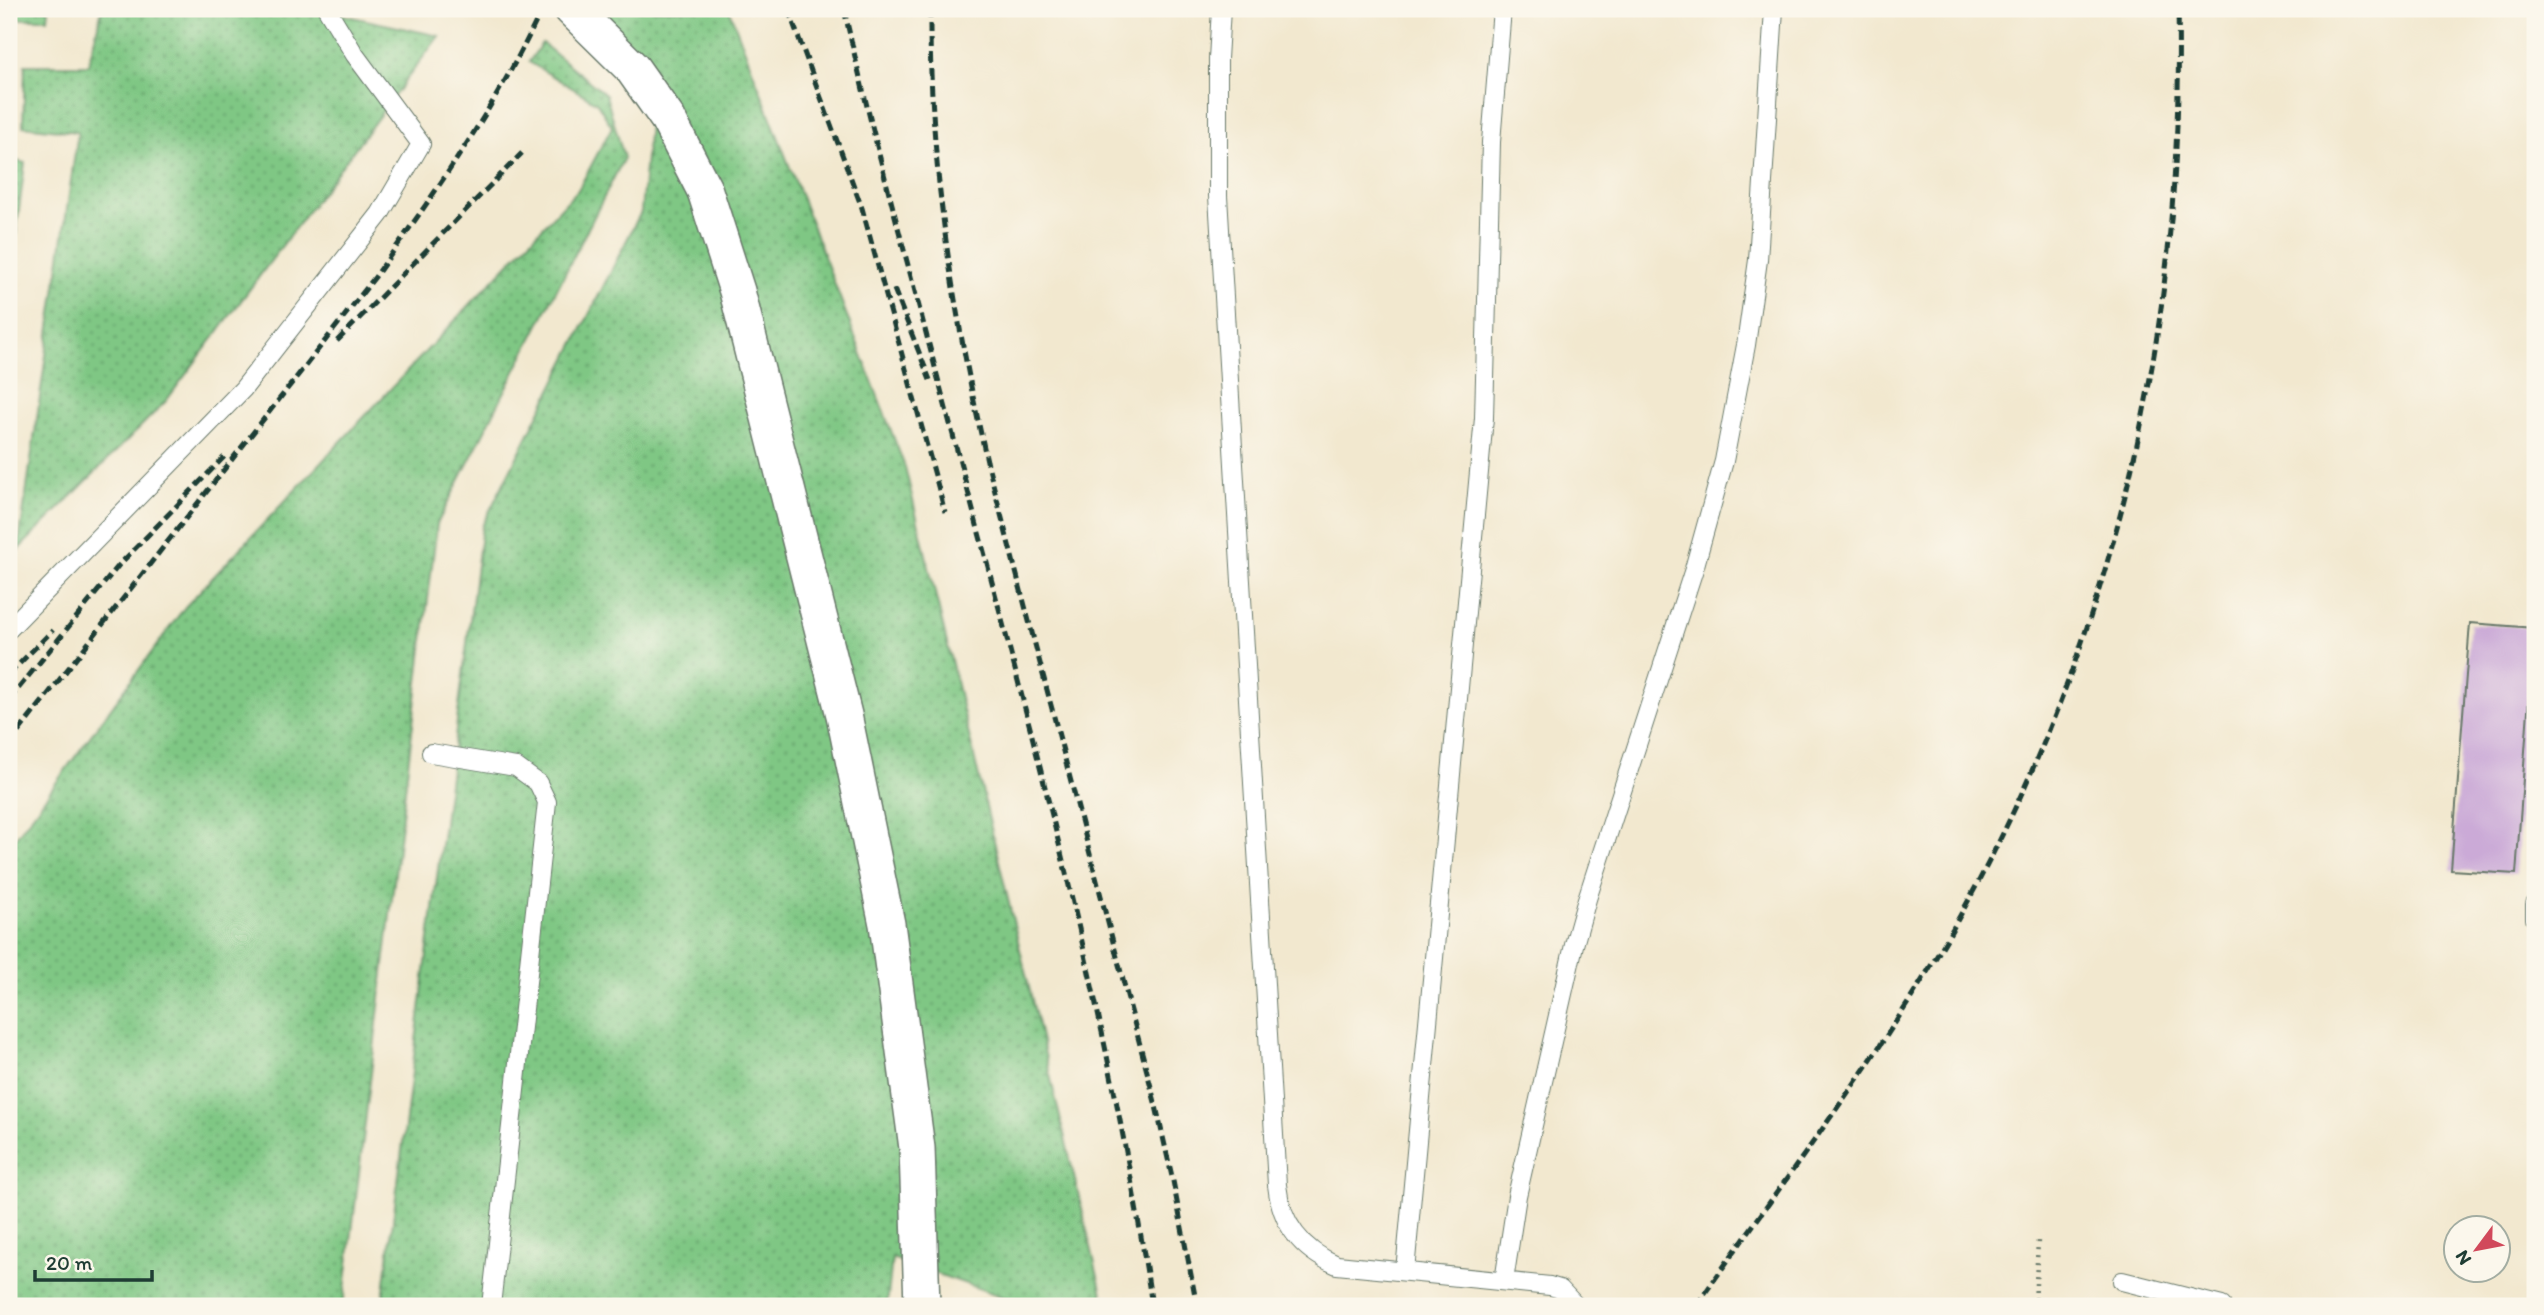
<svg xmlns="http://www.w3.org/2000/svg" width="2544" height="1315" viewBox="0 0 2544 1315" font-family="Itim,sans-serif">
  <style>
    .green { fill: url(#green-dots); stroke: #4f825c; stroke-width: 2 }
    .building { fill: #cbaad7 }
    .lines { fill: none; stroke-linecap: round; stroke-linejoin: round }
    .service-casing { stroke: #69796a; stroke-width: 20 }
    .minor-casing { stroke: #69796a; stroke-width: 38 }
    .path { stroke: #69796a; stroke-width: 4.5; stroke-dasharray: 2 5; stroke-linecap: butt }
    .service { stroke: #fff; stroke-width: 18 }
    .minor { stroke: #fff; stroke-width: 35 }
    .rail { stroke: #1f3d34; stroke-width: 5; stroke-dasharray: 10 5; stroke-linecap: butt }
  </style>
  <defs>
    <pattern id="green-dots" width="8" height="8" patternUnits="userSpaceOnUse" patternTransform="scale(1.75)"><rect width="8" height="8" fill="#7fc784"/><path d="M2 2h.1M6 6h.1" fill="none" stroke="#67a36d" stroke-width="1.8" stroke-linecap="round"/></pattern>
  </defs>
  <rect width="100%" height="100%" fill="#fbf7ec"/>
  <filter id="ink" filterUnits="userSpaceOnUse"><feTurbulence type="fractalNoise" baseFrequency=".0143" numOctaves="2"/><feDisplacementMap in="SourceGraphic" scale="14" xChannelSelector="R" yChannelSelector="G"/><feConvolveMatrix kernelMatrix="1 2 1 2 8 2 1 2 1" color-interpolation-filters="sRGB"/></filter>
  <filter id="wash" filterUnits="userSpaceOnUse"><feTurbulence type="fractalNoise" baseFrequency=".00686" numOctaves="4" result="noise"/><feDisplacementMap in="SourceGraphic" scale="28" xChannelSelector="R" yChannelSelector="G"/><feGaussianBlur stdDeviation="1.57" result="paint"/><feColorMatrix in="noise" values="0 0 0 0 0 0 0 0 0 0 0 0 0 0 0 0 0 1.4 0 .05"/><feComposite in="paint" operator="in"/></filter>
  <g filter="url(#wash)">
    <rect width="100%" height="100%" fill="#f2e8cf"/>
    <!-- green -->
    <path class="green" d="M9,9H49L48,19H9Z
      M102,9H316L439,36L166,401L18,550L78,132L23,126L25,65H88Z
      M590,9H729L905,467L1105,1306H1029L892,1258L887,1306H382L482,526L641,212L653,79Z
      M542,43L606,95L624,158L437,524L343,1306H9V847L185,607L578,190L612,127L597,103L529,62Z
      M9,159L25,163L9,287Z"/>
    <g id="blocks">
      <!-- building -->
      <path class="building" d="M2470,623L2534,628L2516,874L2451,870Z"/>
    </g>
  </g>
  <g filter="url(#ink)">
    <use href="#blocks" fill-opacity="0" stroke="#69796a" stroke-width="2"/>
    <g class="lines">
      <!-- service casing -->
      <g class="service-casing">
        <path id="service" d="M1221,9L1218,59V196L1277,1185C1281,1223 1301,1250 1337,1265L1550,1286L1560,1289L1576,1306
          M9,629L243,389L380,214L421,144L355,55L327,9
          M431,753L516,767L538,783L547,802L491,1306
          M2535,904V919
          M1405,1271L1484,418L1491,142L1502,9
          M1504,1281L1517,1196L1574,945L1587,899L1694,569L1724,461L1746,345L1758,260L1774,9
          M2122,1281L2222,1306"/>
      </g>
      <!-- minor casing -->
      <g class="minor-casing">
        <path id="minor" d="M572,9L632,68L668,119L705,191L737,291L844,715L887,924L917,1148L922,1306"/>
      </g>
      <!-- path -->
      <path class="path" d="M516,9L537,18
        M2035,1306L2038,1240"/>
      <!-- service -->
      <use href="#service" class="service"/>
      <!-- minor -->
      <use href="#minor" class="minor"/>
      <!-- rail -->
      <path class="rail" d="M788,9L862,208L945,512
        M844,9C867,111 894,213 921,314C1007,643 1102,970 1152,1306
        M930,9C929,162 953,311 987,461L1156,1106L1173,1181L1197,1306
        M894,289L930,380
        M337,341L522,153
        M9,674L53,630
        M9,700L119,565L227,454
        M9,744L375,277C436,191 498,104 542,9
        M1696,1306C1777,1189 1865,1077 1938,954C2108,667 2185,341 2178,9"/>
    </g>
  </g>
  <!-- margin -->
  <rect width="2544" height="1315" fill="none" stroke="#fbf7ec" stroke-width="35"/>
  <!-- north arrow -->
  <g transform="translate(2477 1249) rotate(238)"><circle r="33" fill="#fbf7ec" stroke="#a3ada2" stroke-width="2"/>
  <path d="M0-5L12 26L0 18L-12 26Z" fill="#d1495b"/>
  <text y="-10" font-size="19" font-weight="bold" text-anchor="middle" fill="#1f3d34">N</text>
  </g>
  <!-- scale -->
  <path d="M35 1270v10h117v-10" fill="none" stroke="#1f3d34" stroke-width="3.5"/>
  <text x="46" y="1270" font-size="21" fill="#1f3d34" stroke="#fbf7ec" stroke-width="5" paint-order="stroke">20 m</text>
</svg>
